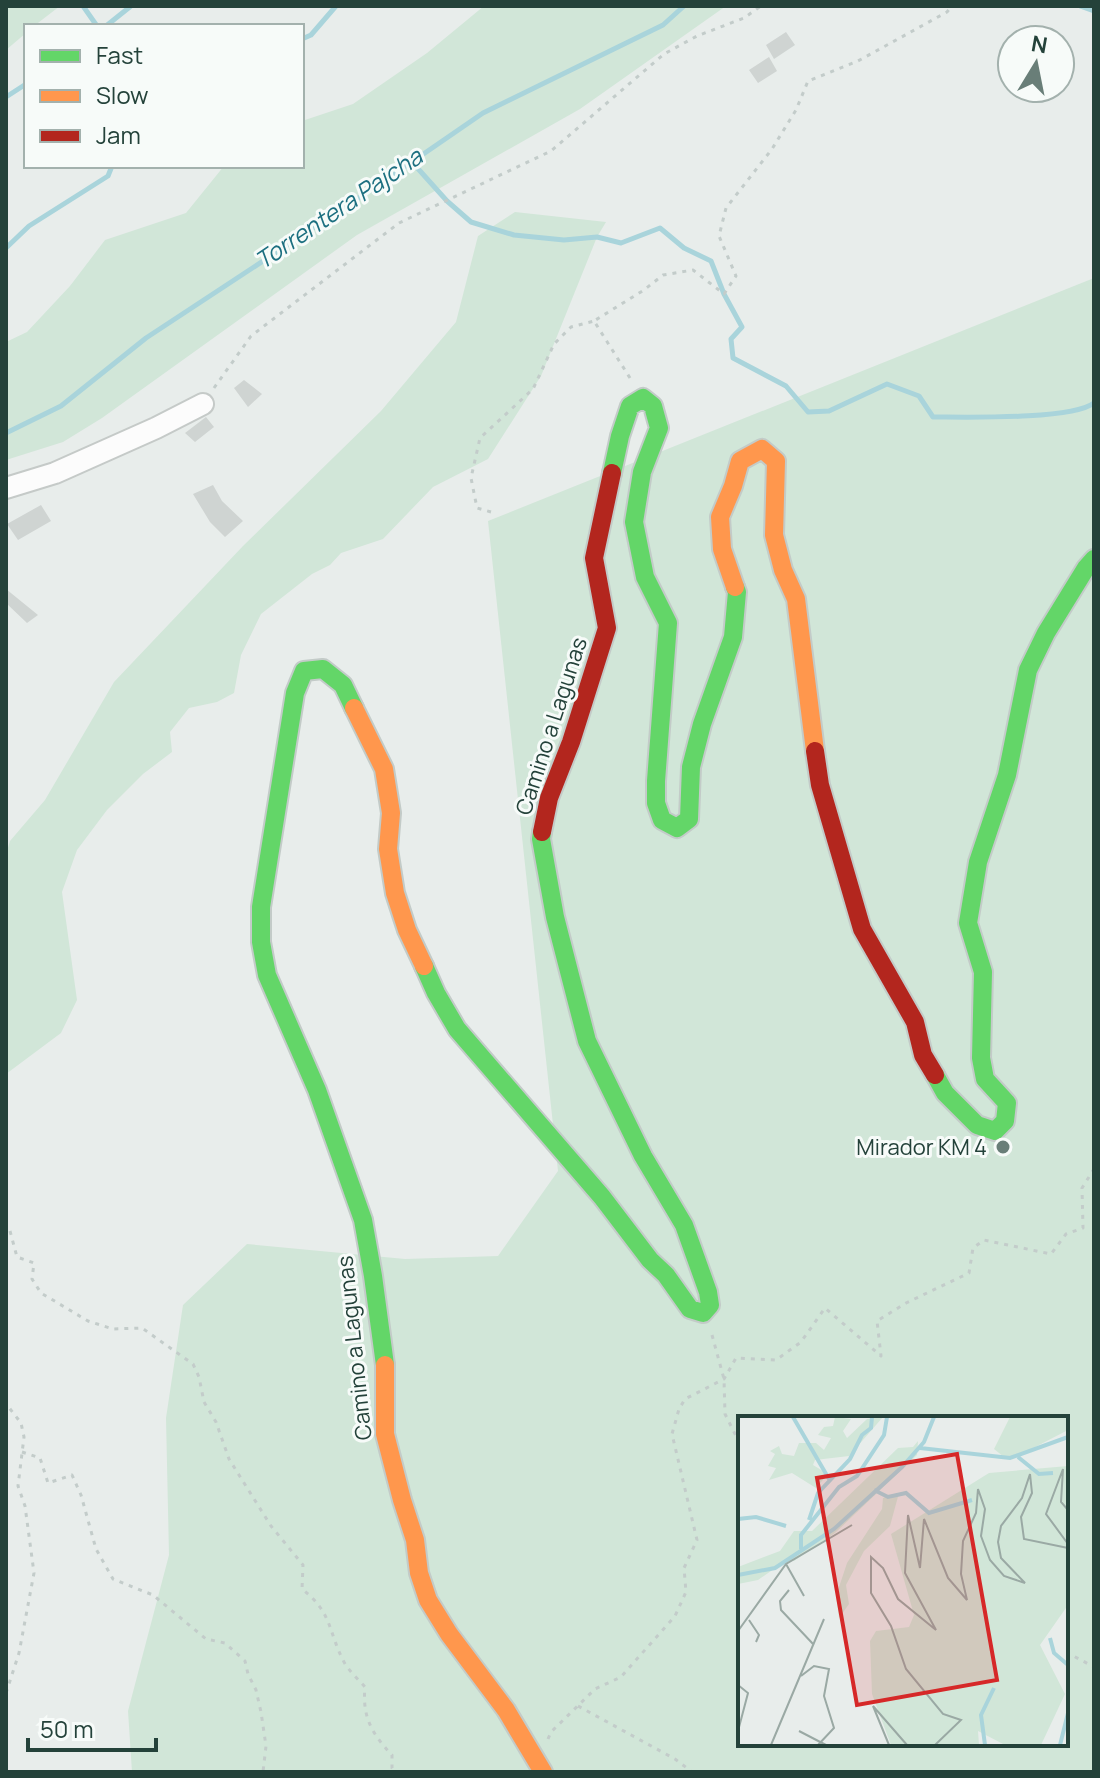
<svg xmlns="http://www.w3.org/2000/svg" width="1100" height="1778" viewBox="0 0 1100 1778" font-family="Manrope,sans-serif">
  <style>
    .green { fill: #d1e6d8; fill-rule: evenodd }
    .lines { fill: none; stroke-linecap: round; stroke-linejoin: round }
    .stream { stroke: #a9d4db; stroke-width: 5 }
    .building { fill: #cfd4d2 }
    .street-casing { stroke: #c5cac8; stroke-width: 24 }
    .fast-casing { stroke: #c3cbc8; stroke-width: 22 }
    .slow-casing { stroke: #c3cbc8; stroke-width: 22 }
    .jam-casing { stroke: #c3cbc8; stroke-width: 22 }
    .path { stroke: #c3ccca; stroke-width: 3; stroke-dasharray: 4 6; stroke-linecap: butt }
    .street { stroke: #fcfcfc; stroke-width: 20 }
    .fast { stroke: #63d668; stroke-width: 18 }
    .slow { stroke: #ff974d; stroke-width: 18 }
    .jam { stroke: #b3261e; stroke-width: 18 }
    .poi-dot { fill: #697e78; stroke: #f7fbf9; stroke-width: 3 }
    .labels { text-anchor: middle; stroke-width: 6; stroke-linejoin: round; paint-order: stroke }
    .street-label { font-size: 22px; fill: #24423a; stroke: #f7fbf9 }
    .poi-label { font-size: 22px; fill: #24423a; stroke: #f7fbf9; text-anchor: end }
    .water-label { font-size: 24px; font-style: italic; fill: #1c6f80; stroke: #f7fbf9 }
    .inset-river { fill: none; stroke: #a9d4db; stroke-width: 4 }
    .inset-road { fill: none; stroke: #9aa9a4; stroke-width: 2 }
    .view { fill: #d62828; fill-opacity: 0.15; stroke: #d62828; stroke-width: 4 }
    .inset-edge { fill: none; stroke: #24423a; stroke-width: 4 }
  </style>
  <rect width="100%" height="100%" fill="#e8edeb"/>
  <!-- green -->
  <path class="green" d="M6,6H60L34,26H26V33L6,50Z
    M484,6H726L580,109L357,235L102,418L63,442L6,460V342L27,332L70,286L105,240L186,213L224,166H302V121L353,104L427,53Z
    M515,212L606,222L597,237L541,376L488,459L433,487L383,539L341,553L330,565L312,574L261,614L241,655L234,693L217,702L189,708L170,732L172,752L143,774L107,810L77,850L62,892L77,1000L61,1033L6,1074V854L10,841L45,800L114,682L243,546L381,411L456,322L478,236Z
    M1094,278V1772H132L128,1711L169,1555L166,1418L183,1305L247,1244L405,1259L498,1256L558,1171L488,521ZM740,1418H1066V1744H740Z"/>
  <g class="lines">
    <!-- stream -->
    <path class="stream" d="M83,6L97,26
      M1080,6L1094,11
      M106,26L131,6
      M302,39L311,35L336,6
      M6,97L26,84
      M412,162L447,201L471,222L514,235L564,240L597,237L621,243L660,228L684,248L711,261L724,294L742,327L731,339L733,358L786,386L808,412L829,411L887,384L919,396L933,417C965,417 1072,420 1094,403
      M6,248L29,226L108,176L112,166
      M6,433L61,406L146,338L374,188L483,113L663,25L684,6"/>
  </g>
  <!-- building -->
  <path class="building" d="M786,32L795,45L774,59L766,45Z
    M769,57L777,71L758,83L749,70Z
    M244,380L262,394L248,407L234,388Z
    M206,417L214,427L195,442L185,433Z
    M213,485L222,501L243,521L225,537L210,522L193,494Z
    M41,505L51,521L18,540L7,524Z
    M6,589L38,615L27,623L6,603Z"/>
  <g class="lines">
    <!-- street casing -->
    <g class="street-casing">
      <path id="street" d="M6,488L55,473L156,428L203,404"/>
    </g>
    <!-- fast casing -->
    <g class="fast-casing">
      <path id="fast" d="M612,473L620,436L630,406L643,398L653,406L659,428L642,472L634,522L645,577L668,623L656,781V803L662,820L677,828L689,819L691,767L702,724L733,637L737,592L735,587
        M354,708L343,685L323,669L304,671L295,693L261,907V942L267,975L317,1090L363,1220L373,1276L385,1365
        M424,966L436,993L457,1029L602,1197L650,1260L666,1275L690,1309L703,1313L710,1305L708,1292L684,1225L643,1156L587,1041L555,917L541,839L542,832
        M935,1075L945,1093L977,1125L995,1131L1005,1121L1007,1103L985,1079L981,1058L983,972L968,923L978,862L1007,775L1028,670L1046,633L1086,568L1094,559"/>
    </g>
    <!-- slow casing -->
    <g class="slow-casing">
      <path id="slow" d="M735,587L722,549L720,517L733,486L740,461L762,449L776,461L774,535L783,570L796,599L815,751
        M354,708L384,769L391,813L388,849L395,893L407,930L424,966
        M385,1365V1434L402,1500L415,1540L419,1573L428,1600L449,1634L506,1710L543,1772"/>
    </g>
    <!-- jam casing -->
    <g class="jam-casing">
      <path id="jam" d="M815,751L820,785L862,929L915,1022L923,1055L935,1075
        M542,832L549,798L571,742L607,628L594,558L612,473"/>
    </g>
    <!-- path -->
    <path class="path" d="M630,378L594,321L644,290L663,275L693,270L724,294L736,276L719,236L726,208L772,149L796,110L808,81L858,61L947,12L952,6
      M214,388L251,336L399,223L551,151L664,54L697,36L744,18L761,6
      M491,512L477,508L471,478L480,438L533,389L554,344L571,327L594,321
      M10,1231L17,1257L34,1263L32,1279L41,1293L88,1321L113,1329L142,1328L193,1364L199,1377L204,1402L216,1422L229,1459L271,1526L303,1565L302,1589C333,1613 328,1632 344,1662C349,1671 358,1679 365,1687C362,1717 372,1734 392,1755V1768L395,1772
      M712,1335L724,1379L725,1414L740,1444
      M22,1452L40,1458L48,1483L72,1475L81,1495L96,1549L113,1579L153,1595L206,1639L225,1643L245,1661L248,1674L256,1690L261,1712L266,1746L263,1772
      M1066,1652L1094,1667
      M6,1693L19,1653L34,1573L25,1506L18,1486L24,1437L21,1423L7,1405
      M578,1706L675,1759L692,1772
      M548,1739L551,1732L595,1689L621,1677L675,1616L686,1592L684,1568L697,1540L672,1434L679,1409L685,1399L724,1379L736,1358L776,1360L801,1342L825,1308L881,1356L877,1321L906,1303L969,1273L973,1248L984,1240L1051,1254L1066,1234L1083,1228L1082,1188L1094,1169"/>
    <!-- street -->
    <use href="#street" class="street"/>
    <!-- fast -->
    <use href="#fast" class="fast"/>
    <!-- slow -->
    <use href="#slow" class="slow"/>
    <!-- jam -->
    <use href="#jam" class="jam"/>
  </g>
  <!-- markers -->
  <circle class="poi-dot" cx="1003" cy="1147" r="8"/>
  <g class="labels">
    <!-- street labels -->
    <g class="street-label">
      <text transform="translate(551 726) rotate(-72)" y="8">Camino a Lagunas</text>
      <text transform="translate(354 1348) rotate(-96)" y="8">Camino a Lagunas</text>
    </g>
    <!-- poi labels -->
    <g class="poi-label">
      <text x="987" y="1155">Mirador KM 4</text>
    </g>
    <!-- water labels -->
    <g class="water-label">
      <text transform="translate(339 209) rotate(-34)" y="8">Torrentera Pajcha</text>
    </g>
  </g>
  <!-- overview -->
  <g transform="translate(738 1416)">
    <rect width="330" height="330" fill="#e8edeb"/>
    <path d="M97,1L113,3L105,15L109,22L129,3L145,1L111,40L77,44L75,49L90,58L78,72L54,57L31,64L38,52L30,50L37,38L32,35L41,30L44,38L56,40L61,27H78L86,34L93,22L80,19L86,11L95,10ZM272,1H330V14L278,41H266L256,33ZM180,25L179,39L97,117L56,145L49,144L20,164L0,168V151L42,135L56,115H74L160,32L175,31ZM330,50V189L302,229L327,278L303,329H267L240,315L241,329H153L134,278L132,225L138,215L171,211L176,199L153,118L251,57ZM161,77L152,110L126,135L108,169L111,188L101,202L98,180L109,147L144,93L145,82Z" fill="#d1e6d8"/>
    <path class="inset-river" d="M55,1L91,63M182,32L272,42L330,21M280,41L301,58L315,57M136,74L150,81L168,77L191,97L234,84M0,103L18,101L48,110M71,104L80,77L112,43L124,19L133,12L134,1M63,133V119L101,71L119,60L146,19L149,1M0,159L37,152L96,113L164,51L186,26L196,1M312,222L316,237L330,249M247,329L243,299L256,272M322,329L330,297"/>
    <path class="inset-road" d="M330,94L323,86L325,53L308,98L330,128M48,148L66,180M51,174L42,185L43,194L76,229M11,204L21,219L18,226M0,215L48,148L114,109M63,260L76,250L91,253L86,280L96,312L80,329M0,269L10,277L0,315M61,315L88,329M33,329L86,203M151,329L135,290L169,329M197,329L223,304L205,298L168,253L153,210L133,177V141L145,152L160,183L198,214L167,157L170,99L182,152L186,103L210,162L229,184L223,158L225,125L238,97L240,73L247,93L243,120L252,144L266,160L287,167L263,142L260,126L263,110L284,82L292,58L294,77L283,101L286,123L330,132"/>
    <path class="view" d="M219,38L259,264L119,289L79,62Z"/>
    <rect width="330" height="330" class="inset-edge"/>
  </g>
  <!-- border -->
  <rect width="1100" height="1778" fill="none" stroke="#24423a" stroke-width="16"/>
  <!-- legend -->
  <rect x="24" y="24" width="280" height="144" fill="#f7fbf9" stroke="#a3b1ad" stroke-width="2"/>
  <rect x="40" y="50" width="40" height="12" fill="#63d668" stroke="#a3b1ad" stroke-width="2"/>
  <text x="96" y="64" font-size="24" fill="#24423a">Fast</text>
  <rect x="40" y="90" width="40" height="12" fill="#ff974d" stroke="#a3b1ad" stroke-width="2"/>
  <text x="96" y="104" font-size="24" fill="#24423a">Slow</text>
  <rect x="40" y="130" width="40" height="12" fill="#b3261e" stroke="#a3b1ad" stroke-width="2"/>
  <text x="96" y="144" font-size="24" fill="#24423a">Jam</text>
  <!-- north arrow -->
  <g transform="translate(1036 64) rotate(10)"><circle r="38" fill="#f7fbf9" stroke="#a3b1ad" stroke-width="2"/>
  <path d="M0-6L14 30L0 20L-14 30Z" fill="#697e78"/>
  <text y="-12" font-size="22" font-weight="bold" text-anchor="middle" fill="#24423a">N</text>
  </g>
  <!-- scale -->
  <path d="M28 1738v12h128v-12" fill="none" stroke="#24423a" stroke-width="4"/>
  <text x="40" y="1738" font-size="24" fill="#24423a" stroke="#f7fbf9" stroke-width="6" paint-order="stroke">50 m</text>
</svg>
